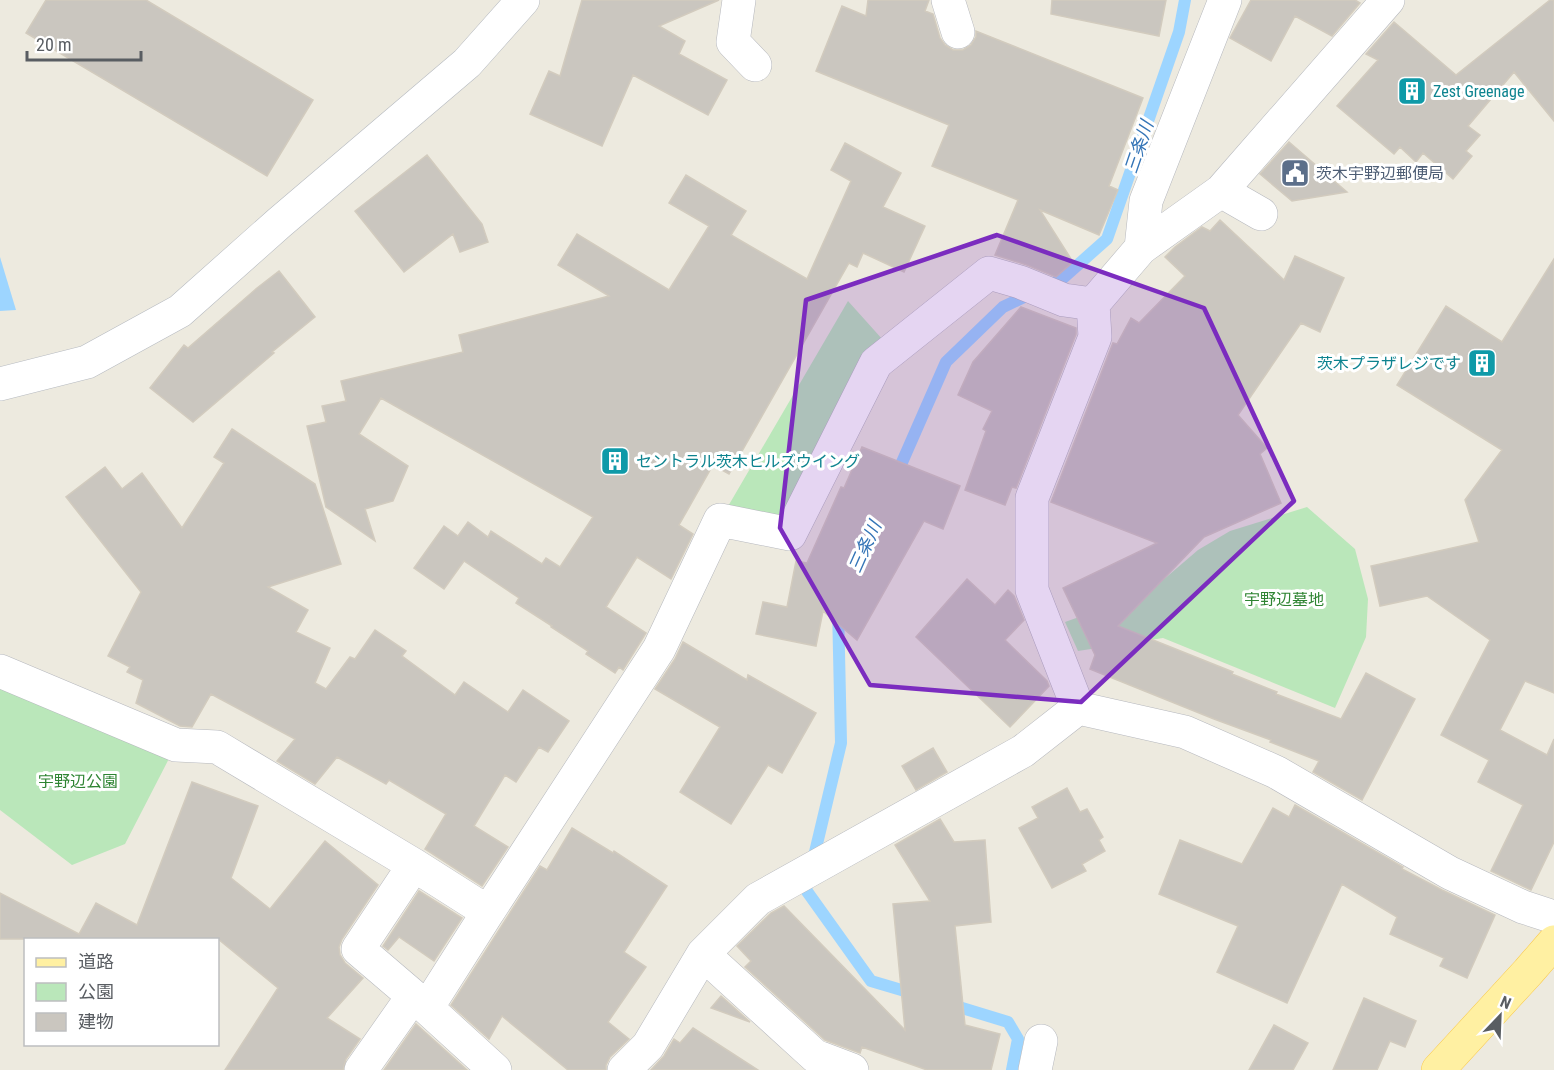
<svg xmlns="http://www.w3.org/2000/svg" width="1554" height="1070" viewBox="0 0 1554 1070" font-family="'Roboto Condensed','Noto Sans JP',sans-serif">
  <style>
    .green { fill: #bae7ba }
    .water { fill: #9dd5ff }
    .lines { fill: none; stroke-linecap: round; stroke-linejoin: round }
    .stream { stroke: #9dd5ff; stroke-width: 12 }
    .building { fill: #cac6bf; stroke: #d2cbbe; stroke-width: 1.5 }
    .street-casing { stroke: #b6b8be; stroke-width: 34 }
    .secondary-casing { stroke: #b6bac0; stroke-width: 34 }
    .primary-casing { stroke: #fac94b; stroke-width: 34 }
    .street { stroke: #fff; stroke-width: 33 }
    .secondary { stroke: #fff; stroke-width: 33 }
    .primary { stroke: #fff0a2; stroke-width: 33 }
    .marked { fill: #7b2cbf; fill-opacity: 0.2; stroke: #7b2cbf; stroke-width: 4.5; stroke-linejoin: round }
    .labels { text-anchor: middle; stroke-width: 6; stroke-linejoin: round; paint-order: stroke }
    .culture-label { font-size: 16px; fill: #0d838f; stroke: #fff; text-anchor: start }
    .service-label { font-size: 16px; fill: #4e5e75; stroke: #fff; text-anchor: start }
    .park-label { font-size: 16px; fill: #2e8432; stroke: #fff }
    .water-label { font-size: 18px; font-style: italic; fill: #3575b7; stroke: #fff }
  </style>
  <rect width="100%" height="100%" fill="#edeadf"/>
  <!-- green -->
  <path class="green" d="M848,301L892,350L790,534L720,520Z
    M1307,507L1355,549L1368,599L1366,637L1335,708L1163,638L1078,651L1065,622L1149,592L1198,550L1230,531Z
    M0,671L176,745L125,844L72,865L0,810Z"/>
  <!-- water -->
  <path class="water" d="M0,257L16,310L0,311Z"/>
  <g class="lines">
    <!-- stream -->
    <path class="stream" d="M896,476L946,362L1003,307L1062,279L1107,239L1179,32L1185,0
      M838,607L841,743L806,890L871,981L915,994
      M949,1004L1008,1022L1018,1039L1012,1070"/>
  </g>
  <!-- building -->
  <path class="building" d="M46,0H146L313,100L267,176L26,33Z
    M582,0H719L659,26L685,41L679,54L727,80L708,115L633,75L602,146L530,114L549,71L560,76Z
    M868,0H929L925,11L933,14L940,38L945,45L953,50H963L971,45L976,37V31L1143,98L1109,186L1118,190L1099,235L1040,210L1073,262L1056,277L1027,265L995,255L1018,200L932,166L949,125L816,71L842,6L866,16Z
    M1052,0H1166L1159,36L1051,14Z
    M1251,0H1355L1360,3L1332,36L1295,16L1271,61L1230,38Z
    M1550,0H1554V121L1514,72L1468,126L1480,135L1466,151L1472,156L1453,179L1423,153L1416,162L1400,147L1394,154L1337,106L1378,60L1366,54L1394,22L1456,75Z
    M1289,142L1347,192L1292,201L1260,174Z
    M845,143L901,173L883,207L925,226L904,272L863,253L857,267L849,263L729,474L713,465L679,525L693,534L671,579L637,557L606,607L646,633L623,670L619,667L615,673L586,654L588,651L551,627L552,626L516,603L519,598L464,561L444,589L414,568L444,526L458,536L468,522L488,537L491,531L542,564L546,558L560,567L593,517L381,398L359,434L408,466L393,501L365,509L375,541L326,507L307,426L326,422L322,406L346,401L341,381L463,352L459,335L609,296L558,265L577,234L669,290L709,226L669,203L686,175L746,211L731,235L807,279L851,181L831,170Z
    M427,155L482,224L488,242L460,252L453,234L404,272L355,211Z
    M1220,220L1284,280L1295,256L1344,278L1320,332L1301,323L1238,415L1267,448L1260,454L1281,503L1204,537L1118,626L1233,672L1232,674L1277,692L1276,694L1341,719L1366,673L1415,699L1362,800L1313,772L1319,761L1270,742L1271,740L1214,719L1090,669L1095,655L1063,588L1157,543L1051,502L1113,343L1117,344L1131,318L1139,323L1185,276L1165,257L1175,247L1202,227L1210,231Z
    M1554,259V693L1525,681L1500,730L1547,755L1554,739V842L1531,890L1491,871L1523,805L1478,782L1489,760L1441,735L1490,640L1427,596L1380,606L1371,566L1479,542L1465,500L1502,450L1397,385L1446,306L1502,342Z
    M279,271L315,317L272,352L274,353L193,422L150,388L184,345L188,348L257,288Z
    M1021,307L1076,328V334L1016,488L1012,487L1005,505L965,490L986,431L983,429L992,411L958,395L973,362Z
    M232,429L315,484L341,564L268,587L308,610L296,632L330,648L315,683L326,689L350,657L355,659L375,630L406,651L402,656L455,695L464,682L508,712L523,690L569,721L548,752L539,747L516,782L505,775L474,826L508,847L482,886L425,849L446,814L389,780L386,784L337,757L315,784L277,761L295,739L211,694L192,727L180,726L136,703L143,680L127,672L130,667L108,656L141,592L66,497L105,467L122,489L142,473L182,528L224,463L214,457Z
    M862,447L960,486L943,529L924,521L857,640L823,611L816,646L756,634L763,602L787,607L796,561L807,563L841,487L844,488Z
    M967,579L995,605L1008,590L1014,596L1024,620L1005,640L1047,681L1049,686L1010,727L916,637Z
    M683,642L747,680L748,675L816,713L782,773L768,765L731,824L680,792L720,727L655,689L675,659Z
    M933,748L947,772L916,790L902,766Z
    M192,782L258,806L231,878L270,909L325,841L378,885L342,939L339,947L340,955L345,963L363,978L327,1018L360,1039L346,1059L343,1070H225L278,988L218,939H0V893L79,934L96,903L137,925Z
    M1067,788L1080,812L1087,809L1103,837L1099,840L1105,851L1082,864L1086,871L1052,888L1019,828L1038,818L1032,807Z
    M1295,805L1403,867L1402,869L1442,890L1495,915L1467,978L1440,966L1444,958L1390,934L1397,917L1342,884L1287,1003L1217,972L1238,926L1159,894L1180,840L1242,864L1273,808L1289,817Z
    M940,819L954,842L985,840L991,922L955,926L965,1025L1000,1034L991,1070H927L862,1047L860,1053L825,1040L745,967L751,961L737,946L771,913L784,906L905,1030L893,904L930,901L895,845Z
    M572,828L613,853L614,851L667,886L624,952L646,967L608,1022L629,1039L610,1057L606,1065V1070H568L502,1016L489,1039L451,1005L540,866L547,870Z
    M419,891L462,918L434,961L399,937L388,950L383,946Z
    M721,996L750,1022L711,1008Z
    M1364,998L1416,1021L1405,1047L1390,1041L1377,1070H1333Z
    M416,1024L467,1070H384Z
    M1274,1025L1308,1043L1293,1070H1249Z
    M693,1028L758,1070H651L664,1056L674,1039L680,1043Z"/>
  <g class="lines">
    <!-- street casing -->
    <g class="street-casing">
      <path id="street" d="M739,0L733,42L755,65
        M948,0L958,32
        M1221,191L1261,214
        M1141,248L1146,201L1225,0
        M0,671L176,745L217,747L414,865L488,912L427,1008L495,1070
        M1078,708L1032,590V498L1095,337L1093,304L1141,248L1221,191L1388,0
        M1078,708L1185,732L1276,772L1450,873L1523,907L1554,917
        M414,865L358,949L427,1008
        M488,912L659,649L720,520L790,534L876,363L989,273L1020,282L1064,300L1093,304
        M703,954L815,1056L852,1070
        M361,1070L413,996
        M624,1070L648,1046L703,954L758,899L1023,751L1078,708
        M1035,1070L1041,1041"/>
    </g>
    <!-- secondary casing -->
    <g class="secondary-casing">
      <path id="secondary" d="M0,384L87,362L180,311L279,223L467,63L523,0"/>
    </g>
    <!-- primary casing -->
    <g class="primary-casing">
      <path id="primary" d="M1438,1070L1528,972L1554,942"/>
    </g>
    <!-- street -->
    <use href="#street" class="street"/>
    <!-- secondary -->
    <use href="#secondary" class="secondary"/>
    <!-- primary -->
    <use href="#primary" class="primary"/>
  </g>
  <!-- marked area -->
  <path class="marked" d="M997,235L1204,308L1294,501L1081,702L870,685L780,528L806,300Z"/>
  <!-- icons -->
  <defs>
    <g id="building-square" transform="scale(1.5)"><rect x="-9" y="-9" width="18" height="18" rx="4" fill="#0f9aa8" stroke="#fff"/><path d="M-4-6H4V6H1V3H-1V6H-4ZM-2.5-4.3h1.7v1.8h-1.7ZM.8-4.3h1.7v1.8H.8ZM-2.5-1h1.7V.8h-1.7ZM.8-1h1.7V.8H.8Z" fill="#fff"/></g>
    <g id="civic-square" transform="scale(1.5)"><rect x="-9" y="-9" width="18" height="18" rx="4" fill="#5c6f8a" stroke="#fff"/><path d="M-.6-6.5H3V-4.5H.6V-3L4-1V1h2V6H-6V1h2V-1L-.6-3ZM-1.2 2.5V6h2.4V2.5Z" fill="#fff"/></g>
  </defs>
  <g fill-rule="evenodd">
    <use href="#building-square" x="1412" y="91"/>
    <use href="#civic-square" x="1295" y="173"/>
    <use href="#building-square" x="1482" y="363"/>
    <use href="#building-square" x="615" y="461"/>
  </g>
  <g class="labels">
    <!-- culture labels -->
    <g class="culture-label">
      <text x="1433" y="97">Zest Greenage</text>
      <text x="1461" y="369" text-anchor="end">茨木プラザレジです</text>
      <text x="636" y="467">セントラル茨木ヒルズウイング</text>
    </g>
    <!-- service labels -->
    <g class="service-label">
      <text x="1316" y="179">茨木宇野辺郵便局</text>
    </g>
    <!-- park labels -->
    <g class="park-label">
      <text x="1284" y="605">宇野辺墓地</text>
      <text x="78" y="787">宇野辺公園</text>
    </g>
    <!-- water labels -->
    <g class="water-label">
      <text transform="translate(1139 147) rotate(-71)" y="6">三条川</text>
      <text transform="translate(865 547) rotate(-66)" y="6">三条川</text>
    </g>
  </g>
  <!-- legend -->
  <rect x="24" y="938" width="195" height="108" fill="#ffffff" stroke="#bdbec0" stroke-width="1.5"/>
  <rect x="36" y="958" width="30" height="9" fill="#fff0a2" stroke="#bdbec0" stroke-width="1.5"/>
  <text x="78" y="968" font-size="18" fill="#595d62">道路</text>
  <rect x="36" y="983" width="30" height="18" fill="#bae7ba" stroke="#bdbec0" stroke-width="1.5"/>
  <text x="78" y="998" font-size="18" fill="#595d62">公園</text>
  <rect x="36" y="1013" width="30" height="18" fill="#cac6bf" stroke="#bdbec0" stroke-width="1.5"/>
  <text x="78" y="1028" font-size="18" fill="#595d62">建物</text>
  <!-- north arrow -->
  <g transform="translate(1500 1016) rotate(23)" stroke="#ffffff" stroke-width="4.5" paint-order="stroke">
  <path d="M0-4.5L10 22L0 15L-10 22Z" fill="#595d62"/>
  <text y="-9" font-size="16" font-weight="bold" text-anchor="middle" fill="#595d62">N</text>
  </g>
  <!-- scale -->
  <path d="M27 51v9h114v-9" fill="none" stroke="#595d62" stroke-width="3"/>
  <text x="36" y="51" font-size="18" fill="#595d62" stroke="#ffffff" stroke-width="4.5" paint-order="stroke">20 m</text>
</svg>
